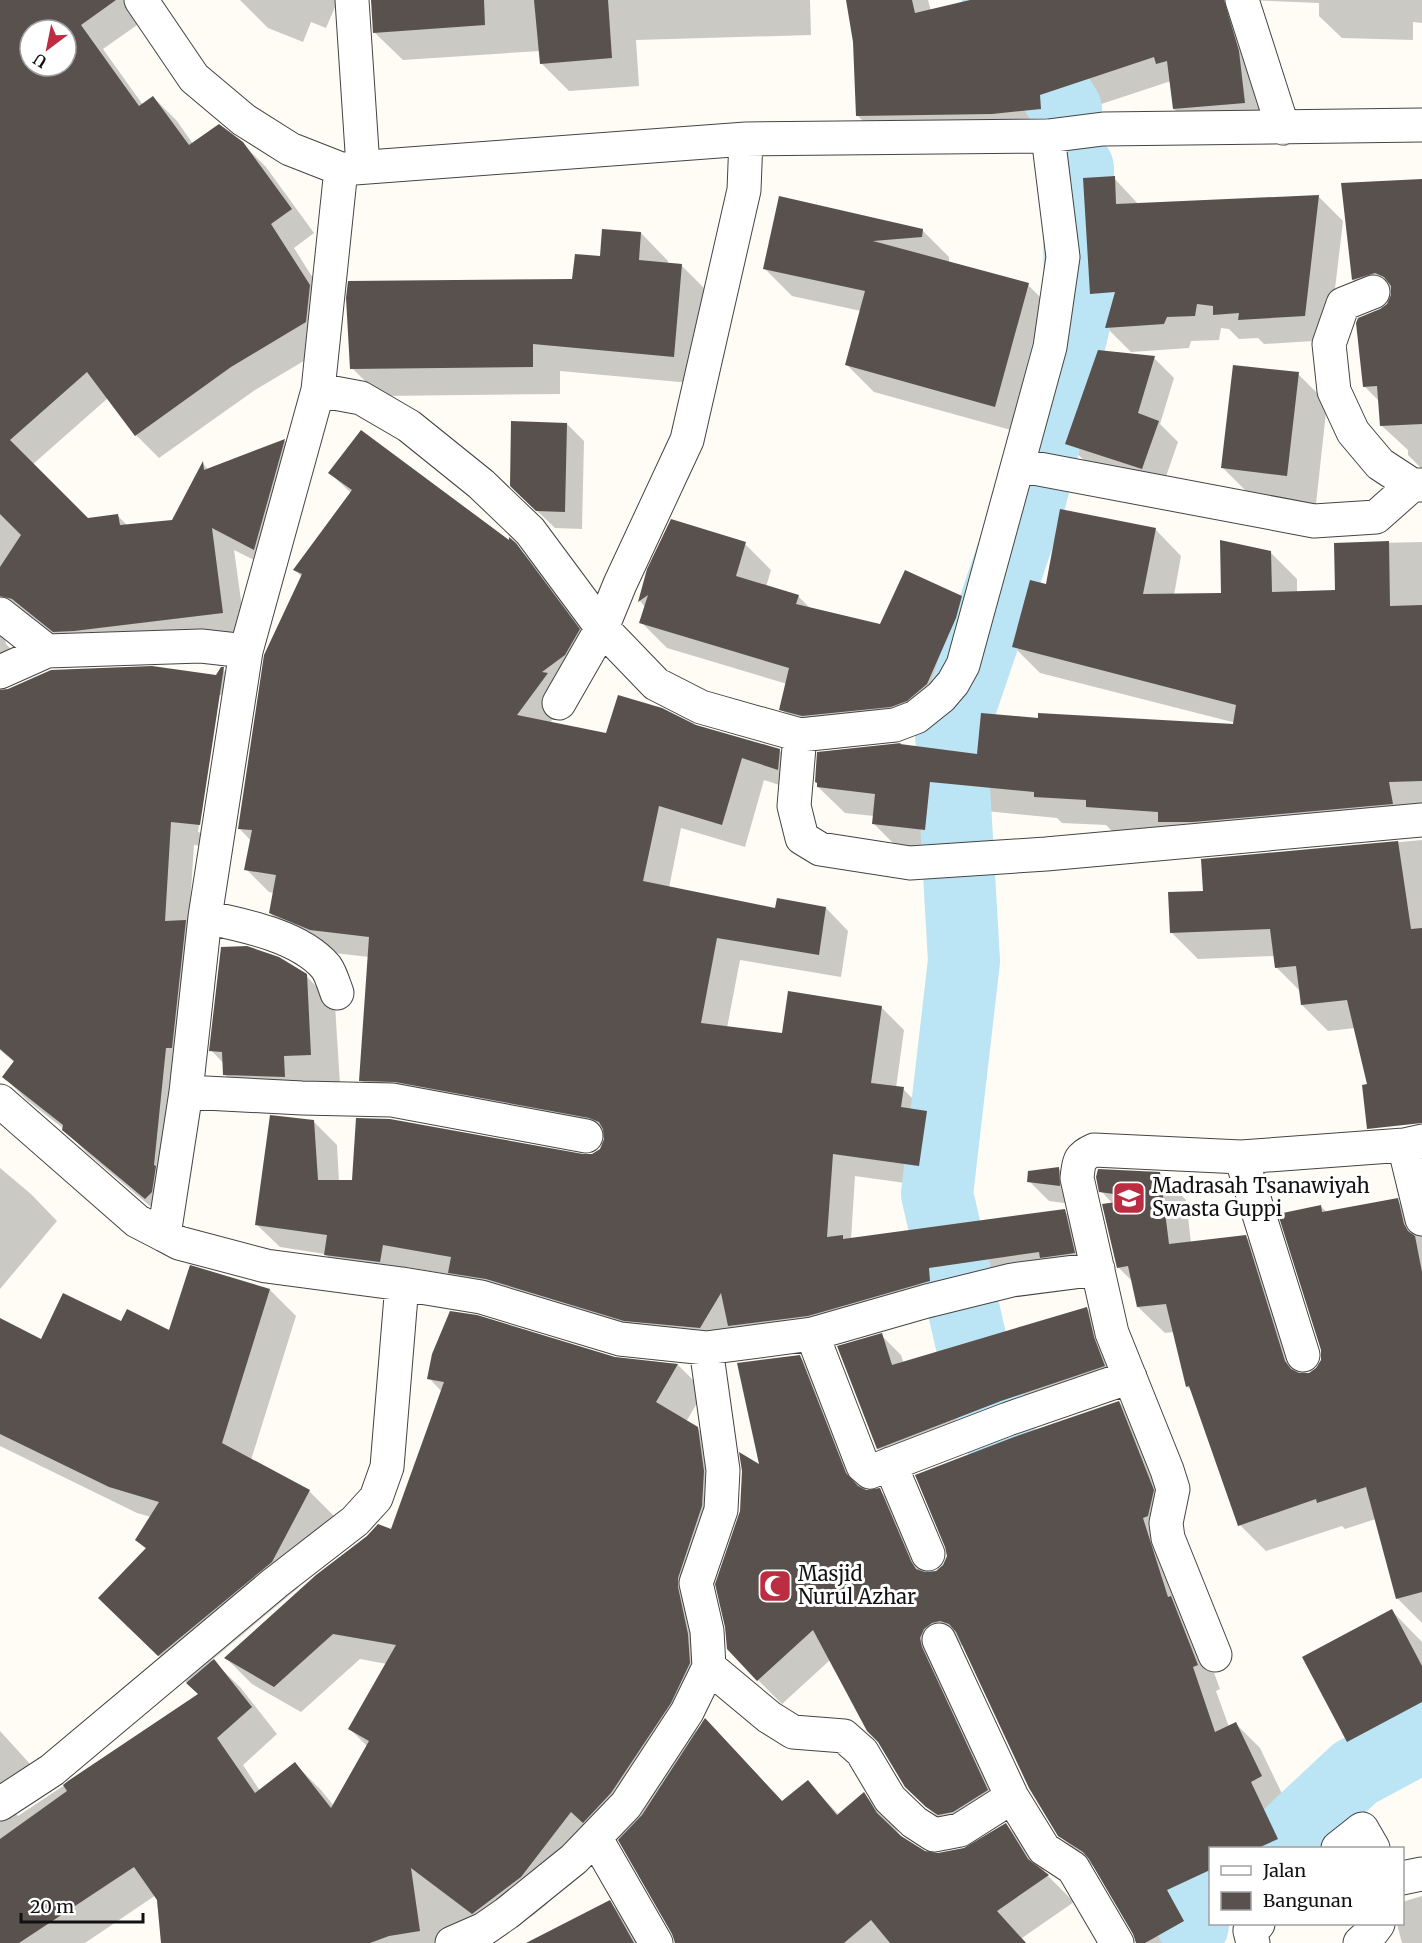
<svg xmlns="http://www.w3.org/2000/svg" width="1422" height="1943" viewBox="0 0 1422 1943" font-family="Merriweather,serif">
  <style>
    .shadow { fill: #0003; fill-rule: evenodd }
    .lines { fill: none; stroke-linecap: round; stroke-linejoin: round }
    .river { stroke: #bbe4f4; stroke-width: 72 }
    .building { fill: #59514d; fill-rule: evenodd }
    .minor-casing { stroke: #444; stroke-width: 35 }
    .minor { stroke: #fff; stroke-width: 33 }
    .labels { text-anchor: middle; stroke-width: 6; stroke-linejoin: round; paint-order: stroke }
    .poi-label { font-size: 20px; fill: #111; stroke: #fff; text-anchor: start }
  </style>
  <rect width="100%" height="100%" fill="#fefcf5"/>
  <!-- shadow -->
  <path class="shadow" d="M0,0H124L140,23L103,49L143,105L153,97L177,121L193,144L242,143L266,167L314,233L294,248L333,310L329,346L255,390L159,458L136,435L108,398L32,465L88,520L117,515L128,526L173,521L203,464L209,470L285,441L308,464L278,572L234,550L246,636L4,635L6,644L29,668L8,684L5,692L216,676L222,669L247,692L223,848L194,845L169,1222L87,1153L64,1129L27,1100L4,1077L15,1063L0,1050ZM30,30H66V66H30ZM219,695H222L201,833L198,832Z
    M240,0H338L326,28L311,22L303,42L268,28Z
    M372,0H810L811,35L636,40L639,86L569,91L541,63L540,51L403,60L374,32Z
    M847,0H928L931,11L977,0H1422V23L1413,22V40L1342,38L1319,16V3L1246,0L1267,126L1197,132L1174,109L1171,81L1062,117L1064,132L880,138L857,115L855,42Z
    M1114,178L1139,205L1318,196L1343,221L1329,340L1264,344L1258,338L1239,339L1229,329L1221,328L1219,340L1191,341L1189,348L1131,352L1106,327L1111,313L1092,293Z
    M1422,180V469L1408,455V450L1382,426L1380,402L1365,387L1381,311L1391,300L1378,304L1353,280Z
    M780,198L922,230L949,257V263L1028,285L1055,312L1022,433L874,392L847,365L861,311L792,296L765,269Z
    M641,233L668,261V264L681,265L709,293L701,384L560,371V394L380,396L352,368L574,280L601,258Z
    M1154,358L1174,378L1160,424L1178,442L1162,488L1087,463L1067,444Z
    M1298,374L1327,403L1316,504L1252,497L1223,468Z
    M567,424L584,441L582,529L555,528L529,503Z
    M330,473L510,543V540L538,568L602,653L550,723L607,735L695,726L779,750L802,773L801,792L764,780L745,847L681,828L669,888L776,910L826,908L848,931L841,977L740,960L727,1028L783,1035L881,1007L904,1030L896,1088L903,1089L949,1135L941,1188L855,1176L851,1240L1064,1211L1087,1233L1097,1275L722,1351L473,1295L453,1275L406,1267L403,1284L348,1277L325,1254L280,1247L257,1225L314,1122L337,1145L339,1182L593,1155L601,1150L606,1138L419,1104L383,1103L361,1080L369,957L334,953L293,936L270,913L274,893L269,892L246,869L251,841L239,828L302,577L295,570L351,493Z
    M1155,529L1181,556L1174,595H1223L1270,552L1297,579V592L1337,591L1336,544L1422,542V830L1114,833L1106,825L1062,823L1057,818L956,808L951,856L900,850L873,823L874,816L845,813L818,787L979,756L1039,720L1240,724L1040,673L1014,647L1047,586Z
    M745,544L771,570L766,587L798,596L810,608L881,626L962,597L988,623L982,644L953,710L933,726L917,732L807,735L781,709L787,684L667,648L641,622L645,607L640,601L649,570Z
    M1422,840V1108L1355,1028L1328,1031L1302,1005L1301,992L1276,967L1275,956L1198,959L1172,933L1204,892L1203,860Z
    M306,976L335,1005L340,1084L254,1104L225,1075L224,1064L211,1050Z
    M0,1168L31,1194L57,1221L0,1289Z
    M1059,1169L1079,1188V1205L1049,1201L1029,1181Z
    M1159,1173L1186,1200L1191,1243L1245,1236L1272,1263L1307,1375L1318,1368L1323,1359L1320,1206L1327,1212L1397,1200L1422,1225V1623L1397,1598L1376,1519L1345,1529L1342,1526L1266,1551L1240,1525L1193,1393L1187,1386L1174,1332L1165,1333L1138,1307L1133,1282L1118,1267L1113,1204L1101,1191Z
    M270,1290L296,1316L251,1460L309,1491L335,1517L298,1588L212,1660L240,1687L277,1734L243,1765L260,1791L295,1764L321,1790L334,1806L368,1747L350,1729L387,1664L360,1659L301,1712L252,1684L226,1658L392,1531L442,1392L429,1378L614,1358L678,1365L704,1391L686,1422L697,1428L724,1455L704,1605L716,1690L696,1731L731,1746L783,1802L808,1782L839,1815L864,1794L890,1820L901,1837L923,1852L937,1855L970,1847L1006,1825L1032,1851L1046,1874L1074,1902L1022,1938L1026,1943H676L674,1934L619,1838L610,1848L598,1837L547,1904L532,1916L463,1943H163L156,1895L85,1943H0V1798L18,1816L200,1695L126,1625L147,1550L136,1540L151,1517L137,1513L0,1446V1320L42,1341L122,1323L170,1332Z
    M1086,1308L1106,1328L1124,1386L898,1468L878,1449L881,1335L901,1355L904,1364Z
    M799,1356L823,1380L867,1492L879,1490L903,1514L929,1574L936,1572L1119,1402L1142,1426L1195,1621L1220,1689L1216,1691L1229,1727L1236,1724L1260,1748L1285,1800L1273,1806L1294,1848H1210V1905L1189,1914L1206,1943H1137L1135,1933L1096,1868L1084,1859L1059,1835L964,1645L956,1646L1011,1814L951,1831L906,1786L830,1660L782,1704L758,1680L762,1467Z
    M1392,1611L1422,1642V1746L1377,1770L1348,1741Z
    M0,1731L31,1765L0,1794Z
    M1422,1896V1943H1402L1397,1924H1402V1902Z
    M609,1902L636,1928L644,1943H529Z"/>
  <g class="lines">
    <!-- river -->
    <path class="river" d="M998,0L1066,109
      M1033,1536L976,1363L937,1194L964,961L951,734L1028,508L1080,301L1078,168
      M1134,1795L1193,1925
      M1275,1848L1355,1773L1422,1737"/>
  </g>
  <!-- building -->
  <path class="building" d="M0,0H116L81,25L139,106L153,96L189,145L219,124L243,142L292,209L271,224L310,285L306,322L231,367L135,436L87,372L10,440L88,518L118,514L120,525L172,520L203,461L204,470L285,439L254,550L212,528L223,613L74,631L53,632L12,599L0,596V567L21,535L0,514ZM30,30H66V66H30Z
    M371,0H484L485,25L373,33Z
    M534,0H608L612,58L540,64Z
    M846,0H912L915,13L970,0H1224L1239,51L1245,103L1173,109L1167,61L1156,64L1154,57L1040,95L1041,109L992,114L856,116L853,42Z
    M1115,176L1116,204L1319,195L1305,316L1238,320L1239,313L1213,315V306L1197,304L1195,316L1167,317L1164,324L1105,328L1115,292L1090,294L1083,178Z
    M1422,179V424L1380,426L1377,386L1363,387L1356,323L1358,318L1380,309L1387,304L1391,295V286L1384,277L1375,273L1352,280L1341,183Z
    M779,196L923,229L922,237L873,241L1029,283L995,407L845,365L865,291L763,269Z
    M602,229L641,232L639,260L682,264L674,357L533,344V367L350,369L346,298L348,281L572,279L575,254L600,256Z
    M1098,350L1155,356L1138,413L1159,421L1142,469L1065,444Z
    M1233,365L1299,372L1287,476L1221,468Z
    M511,421L567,423L565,512L536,511L510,486Z
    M361,430L509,540V537L516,543L580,629L565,655L542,672L548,673L517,715L606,733L618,695L662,708L696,725L780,749L778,770L742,758L722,825L659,806L643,881L775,908L777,898L826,907L819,955L717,938L701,1023L782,1033L788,991L882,1006L871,1083L904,1087L901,1107L927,1111L919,1166L833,1154L827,1237L843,1235V1239L1065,1209L1075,1253L1040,1258L1039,1252L929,1268L930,1281L808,1316L728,1326L721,1293L700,1328L624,1321L486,1279L448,1273L451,1257L383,1245L380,1262L324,1255L327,1235L255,1225L270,1115L314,1120L318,1180H352L356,1118L390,1119L583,1154H592L600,1149L604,1139L603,1129L599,1122L589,1118L395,1082L359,1081L369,937L310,930L269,913L276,875L244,870L252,830L238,829L264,655L302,574L293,570L352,490L328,473Z
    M1060,509L1156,528L1143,594L1221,593L1220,540L1271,551L1272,592L1335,590L1334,543L1389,541L1390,606L1422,605V781L1389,782L1393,804L1193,822H1158V812L1086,807V800L1034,797V792L930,782L925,830L872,824L875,794L817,787V783L815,782L817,752L901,743L900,744L977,754L981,713L1038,718V713L1233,724L1236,705L1012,647L1030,580L1046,584Z
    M671,519L746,542L736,576L799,595L796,604L880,624L905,570L962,596L956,618L927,684L907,701L891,707L802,716L779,710L789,668L639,623L648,595L638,602L647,569Z
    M152,666L216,675L221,667H224L200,825L171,822L165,921L186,920L172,1048H166L154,1165L156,1166L152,1192L145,1199L62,1130L63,1125L2,1077L14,1061L0,1049V690L8,689L51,670Z
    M1398,841L1411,929L1422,928V1123L1367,1129L1362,1085L1367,1084L1347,1000L1301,1005L1296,966L1275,968L1270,929L1170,933L1168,892L1203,891L1201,859Z
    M247,946L279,957L307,974L311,1055L284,1056L285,1077L223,1075L222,1052L209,1051L221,947Z
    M1059,1167L1060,1186L1027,1182L1028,1171Z
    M1098,1169L1160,1172L1169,1244L1246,1235L1285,1361L1291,1369L1299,1373H1309L1316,1368L1321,1360V1350L1278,1214L1321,1205L1322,1212L1398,1198L1404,1224L1408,1231L1415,1236L1422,1272V1592L1396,1599L1366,1487L1317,1503L1316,1499L1238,1526L1189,1386L1186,1387L1166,1304L1137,1307L1128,1266L1117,1268L1102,1204L1144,1198L1099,1192L1096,1177Z
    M190,1265L270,1289L222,1443L310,1490L272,1562L158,1656L98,1598L146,1548L135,1540L159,1502L109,1487L0,1434V1318L41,1339L63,1293L121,1321L127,1309L169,1330Z
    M1087,1307L1094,1337L1105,1366L1001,1401L877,1449L837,1346L882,1333L892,1365Z
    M450,1311L477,1315L615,1357L678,1364L656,1402L698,1427L704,1471L702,1506L678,1578V1587L688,1634L690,1663L671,1703L611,1793L583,1823L571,1812L521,1877L472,1914L411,1868L420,1931L389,1936L370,1943H161L157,1900L134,1867L19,1943H0V1839L67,1791L63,1785L68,1781L198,1694L186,1683L214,1659L252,1707L217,1738L255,1793L295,1762L331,1808L369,1741L348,1729L396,1645L333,1634L274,1687L224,1658L316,1575L367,1536L378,1524L391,1529L444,1382L427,1379L432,1354Z
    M800,1355L846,1473L858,1486L866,1490L880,1488L911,1561L916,1569L925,1572L936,1571L943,1565L947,1556L945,1547L915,1475L1014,1437L1119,1401L1154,1490L1148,1516L1143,1518L1168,1597L1171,1596L1198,1665L1193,1667L1215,1732L1236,1722L1262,1776L1251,1782L1278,1839L1258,1848H1210V1870L1167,1890L1184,1921L1145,1943H1136L1133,1934L1089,1859L1083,1852L1058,1836L1029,1788L956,1632L949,1624L940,1621L932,1623L924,1629L920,1638L922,1647L988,1790L953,1812L938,1815L926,1807L905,1787L878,1742L867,1731L813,1630L757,1681L727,1649L725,1627L715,1584L740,1511L742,1471L739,1452L759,1464L737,1363Z
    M1392,1609L1422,1666V1702L1347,1742L1302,1657Z
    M705,1718L782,1801L808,1780L837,1815L864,1792L877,1813L901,1836L925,1851L938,1853L964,1848L1006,1823L1028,1859L1049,1875L997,1911L1026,1943H890L871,1920L844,1943H675L672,1934L618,1840L642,1815Z
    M610,1900L634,1943H526Z"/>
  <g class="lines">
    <!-- minor casing -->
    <g class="minor-casing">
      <path id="minor" d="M141,0L194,78L244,120L290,149L341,169L746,139L1048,136L1103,129L1422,125
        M352,0L363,167
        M1242,0L1283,128
        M1373,292L1343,304L1329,344L1334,391L1353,432L1380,464L1412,485H1422
        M318,390L361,398L409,426L481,484L530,531L602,628L656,684L701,707L800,735L895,725L916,717L941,697L953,683L963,665L1050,347L1063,257L1048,136
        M1018,465L1314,521L1376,517L1412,485
        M0,614L47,651
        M246,651L205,917L186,1092L164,1235L179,1243L266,1266L402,1284L481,1297L620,1339L706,1348L812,1334L927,1301L1012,1280L1098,1269
        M0,672L47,651L201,646L246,651L318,390L341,169
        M559,703L602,628L620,584L687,440L744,190L746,139
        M800,735L794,806L802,838L820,849L910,863L1046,854L1422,820
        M205,917C243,925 300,936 326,967C331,974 334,985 337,993
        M186,1092L302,1098L392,1100L586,1136
        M0,1101L137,1221L164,1235
        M1404,1145L1422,1219
        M812,1334L863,1466L870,1472L1008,1419L1130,1377
        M1303,1355L1241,1157L1404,1145L1422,1141
        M890,1464L928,1554
        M939,1640L1012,1797L1044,1849L1073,1868L1117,1943
        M1215,1655L1168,1538L1166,1523L1173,1489L1167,1470L1112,1333L1077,1178C1079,1162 1078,1157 1094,1150L1241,1157
        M709,1667L769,1717L793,1732L844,1736L862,1752L890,1799L914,1822L934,1835L960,1830L1012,1797
        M0,1804L52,1770L275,1583L355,1521L376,1498L387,1467L402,1284
        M595,1837L656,1943
        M1338,1848L1362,1829L1373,1848
        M1402,1878L1422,1874
        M452,1943L484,1929L507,1913L574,1859L626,1805L687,1712L709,1667L707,1631L696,1583L721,1510L723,1470L706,1348
        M1253,1943L1250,1931L1258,1924
        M1360,1943L1372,1932L1378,1924"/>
    </g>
    <!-- minor -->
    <use href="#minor" class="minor"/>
  </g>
  <!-- icons -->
  <defs>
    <g id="school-square" transform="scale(1.725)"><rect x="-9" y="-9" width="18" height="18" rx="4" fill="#bc2d41" stroke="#fff"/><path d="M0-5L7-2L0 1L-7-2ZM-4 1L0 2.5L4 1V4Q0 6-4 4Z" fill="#fff"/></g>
    <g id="mosque-square" transform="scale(1.725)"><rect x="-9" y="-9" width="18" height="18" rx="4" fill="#bc2d41" stroke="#fff"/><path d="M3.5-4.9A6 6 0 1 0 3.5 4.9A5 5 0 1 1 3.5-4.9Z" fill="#fff"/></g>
  </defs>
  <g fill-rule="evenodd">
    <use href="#school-square" x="1129" y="1198"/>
    <use href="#mosque-square" x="775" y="1586"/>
  </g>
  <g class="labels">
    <!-- poi labels -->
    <g class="poi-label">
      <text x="1152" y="1193">Madrasah Tsanawiyah<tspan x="1152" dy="23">Swasta Guppi</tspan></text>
      <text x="798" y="1581">Masjid<tspan x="798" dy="23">Nurul Azhar</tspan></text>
    </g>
  </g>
  <!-- legend -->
  <rect x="1209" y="1847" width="195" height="78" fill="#ffffff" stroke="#a0a0a0" stroke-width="1.5"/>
  <rect x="1221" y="1866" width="30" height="9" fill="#ffffff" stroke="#a0a0a0" stroke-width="1.5"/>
  <text x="1263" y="1877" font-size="18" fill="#111111">Jalan</text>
  <rect x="1221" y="1892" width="30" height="18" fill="#59514d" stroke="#a0a0a0" stroke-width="1.5"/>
  <text x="1263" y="1907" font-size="18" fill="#111111">Bangunan</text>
  <!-- north arrow -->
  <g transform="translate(48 48) rotate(212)"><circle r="28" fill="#ffffff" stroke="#a0a0a0" stroke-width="1.5"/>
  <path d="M0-4.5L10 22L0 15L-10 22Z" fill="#bc2d41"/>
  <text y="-9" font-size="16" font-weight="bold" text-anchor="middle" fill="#111111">U</text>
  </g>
  <!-- scale -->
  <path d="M21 1913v9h122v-9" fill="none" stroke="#111111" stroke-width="3"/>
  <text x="30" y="1913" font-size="18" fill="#111111" stroke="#ffffff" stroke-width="4.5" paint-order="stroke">20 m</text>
</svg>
